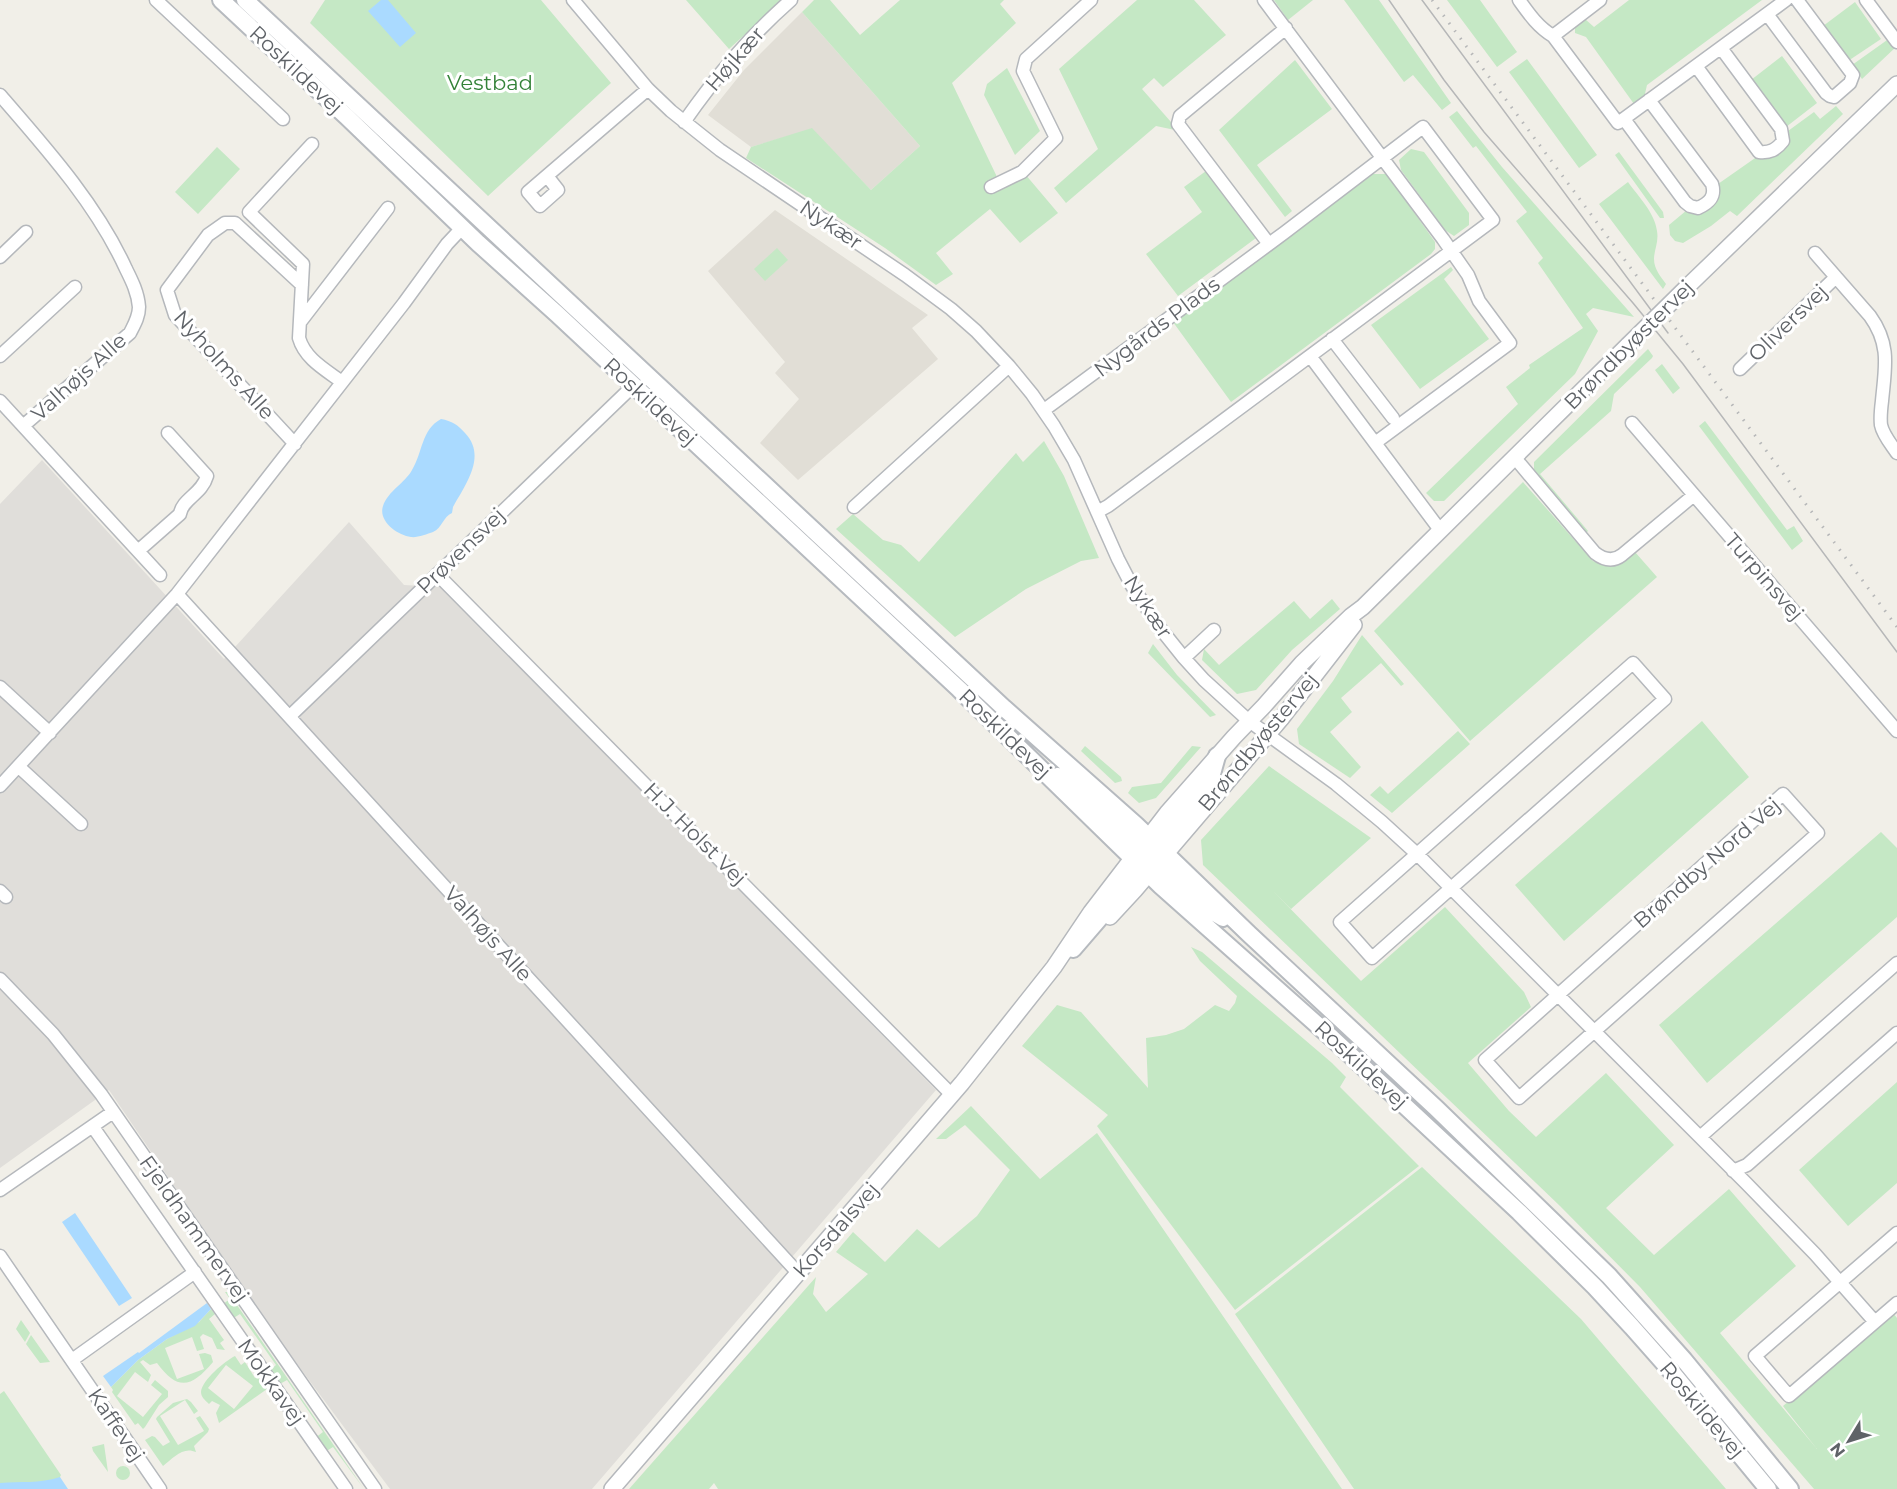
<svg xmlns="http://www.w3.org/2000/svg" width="1897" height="1489" viewBox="0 0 1897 1489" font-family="Montserrat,sans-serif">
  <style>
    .industrial { fill: #e0deda }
    .education { fill: #e1ded6 }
    .green { fill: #c5e8c5; fill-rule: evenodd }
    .water { fill: #aadaff }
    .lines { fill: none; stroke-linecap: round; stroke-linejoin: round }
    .minor-casing { stroke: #b5b8bc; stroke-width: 15 }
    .tertiary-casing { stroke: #b5b8bc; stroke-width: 18 }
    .secondary-casing { stroke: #b6babf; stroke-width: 20 }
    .minor { stroke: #fff; stroke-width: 12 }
    .tertiary { stroke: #fff; stroke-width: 15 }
    .secondary { stroke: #fff; stroke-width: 16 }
    .tram { stroke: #b6b7b8; stroke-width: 1.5 }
    .rail { stroke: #b6b7b8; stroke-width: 3; stroke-dasharray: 1.5 8; stroke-linecap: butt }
    .tertiary-bridge-casing { stroke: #b5b8bc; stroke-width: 18; stroke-linecap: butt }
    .tertiary-bridge { stroke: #fff; stroke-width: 15 }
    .labels { text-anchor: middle; stroke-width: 6; stroke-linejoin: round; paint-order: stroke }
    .street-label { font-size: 21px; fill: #5f6368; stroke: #fff }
    .park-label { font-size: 21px; fill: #348238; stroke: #fff }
  </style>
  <rect width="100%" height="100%" fill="#f1efe8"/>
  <!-- industrial -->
  <path class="industrial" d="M42,460L224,659L349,522L404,585L441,587L936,1090L592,1489H390L277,1337L109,1090L0,1168V504Z"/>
  <!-- education -->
  <path class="education" d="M802,12L920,146L871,190L812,129L751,147L708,115L744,70Z
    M775,210L928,315L912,328L938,359L798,480L760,443L799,399L775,373L785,362L708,271Z"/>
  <!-- green -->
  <path class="green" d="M325,0H541L611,83L488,196L310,23Z
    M686,0H783L729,49Z
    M814,0H830L860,35L900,0H1004L1000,4L1016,23L952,83L998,179L1025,174L1058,213L1020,243L990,209L936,253L953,274L936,285L885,248L746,158L751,147L812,128L871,190L920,146L802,12Z
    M1137,0H1194L1226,35L1163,87L1154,78L1142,89L1171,122L1175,130L1156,126L1066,203L1054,188L1098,149L1059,69Z
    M1274,0H1313L1288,20Z
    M1344,0H1379L1451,103L1442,110L1413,75L1404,82Z
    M1447,0H1480L1517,52L1497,67Z
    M1629,0H1762L1647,85L1644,98L1634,104L1586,37L1575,33V26L1585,19L1594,27Z
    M1855,2L1881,39L1848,61L1823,26Z
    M1890,38L1897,46L1862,79L1852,65Z
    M1782,56L1817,103L1786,127L1751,80Z
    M1527,59L1597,155L1579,168L1509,72Z
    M1295,60L1332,109L1257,165L1292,211L1285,217L1219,130Z
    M1007,68L1040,131L1015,155L984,95L987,84Z
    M1836,106L1843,114L1737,216L1730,211L1711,226L1683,243L1675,241L1670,235L1669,225L1687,210L1691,212L1718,184L1758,156L1789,140V134L1788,131L1814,112L1820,119Z
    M1457,111L1502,167L1634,317L1593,308L1586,314L1598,331L1575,374L1444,501H1434L1426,493L1518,404L1506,387L1530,368L1529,365L1583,328L1538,263L1543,258L1516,221L1527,212L1476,146L1473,148L1449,117Z
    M217,147L240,169L198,214L175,192Z
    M1411,149L1424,152L1469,213V225L1454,236L1445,230L1401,170L1399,160Z
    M1619,152L1663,212L1664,218H1660L1615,155Z
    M1206,171L1256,238L1178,296L1146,254L1202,212L1184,187Z
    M1373,174H1387L1435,242V249L1431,254L1231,402L1173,322Z
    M1628,182C1638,196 1655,213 1657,231C1659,242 1654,250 1654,259C1654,269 1661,277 1666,284L1663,289L1599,204Z
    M777,248L788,260L765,281L754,269Z
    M1451,267L1453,270L1444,279L1489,339L1420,389L1371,325Z
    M1648,349L1653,356L1652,358L1614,394L1611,411L1540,474L1588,531L1586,533L1534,472V462Z
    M1662,364L1680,388L1673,394L1655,370Z
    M1705,421L1787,530L1794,526L1803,541L1792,550L1699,426Z
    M1044,441L1064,476L1099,558L1081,561L1026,589L955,637L836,529L853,514L883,540L901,545L919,562L1016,453L1023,462Z
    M1523,482L1593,561C1614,570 1619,565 1635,552L1657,577L1470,741L1374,631Z
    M1332,599L1340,609L1292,650L1256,690L1237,694L1202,660L1204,649L1219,665L1294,601L1310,619Z
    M1362,635L1404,684L1401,686L1381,663L1341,698L1352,712L1330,732L1361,767L1350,778L1299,744L1297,729L1333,681Z
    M1153,644L1177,675L1216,715L1210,717L1148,653Z
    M1702,721L1749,777L1564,941L1515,885Z
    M1458,731L1470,744L1392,813L1370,795L1380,786L1388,794Z
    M1085,746L1121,777L1122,781L1115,783L1081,751Z
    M1192,746L1201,747L1156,798L1139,803L1128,793L1132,787L1161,783Z
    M1269,766L1371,838L1291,909L1273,891L1361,981L1445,907L1524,992L1531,1007L1468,1063L1509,1111L1536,1137L1606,1073L1674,1145L1606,1208L1654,1255L1729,1189L1796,1266L1720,1333L1817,1449L1783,1406L1893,1313L1897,1318V1489H1814L1640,1287L1560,1206L1203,865L1201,840Z
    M1881,832L1897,848V917L1707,1083L1659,1025Z
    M1191,947L1202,952L1332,1063L1346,1077L1340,1087L1419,1166L1235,1310L1097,1126L1108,1115L1022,1046L1057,1005L1081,1012L1148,1088L1146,1038L1166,1035L1184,1029L1215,1005L1229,1011L1235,1003L1237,996L1200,961Z
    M1897,1082V1183L1848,1226L1799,1170Z
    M971,1106L1040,1179L1097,1133L1342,1489H718L714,1483L709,1489H629L816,1277L813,1294L826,1312L868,1274L836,1252L853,1232L885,1262L917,1229L939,1248L977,1216L1010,1170L965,1125L946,1139H936Z
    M1422,1167L1581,1319L1726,1489H1354L1235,1314Z
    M225,1292H228L364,1489L333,1447L325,1452L315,1438L323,1432L287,1380L278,1385L269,1371L276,1365L240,1314L232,1319L223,1304L230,1299Z
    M211,1309L215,1314L209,1319L224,1340L220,1343L225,1350L217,1349L212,1338L203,1334L200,1337L204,1349L197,1351L192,1337L165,1348L177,1379L204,1369L199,1354L205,1353L211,1355L213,1362C192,1387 178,1392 157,1363L150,1365L143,1360L140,1362L151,1375L148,1382L135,1372L117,1396L143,1417L162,1394L151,1385L155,1380L168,1391V1397L159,1405L145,1427L143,1429L138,1423L135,1425L112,1392L113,1390L111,1387L138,1360L167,1339L199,1322Z
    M21,1320L30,1333L25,1342L16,1329Z
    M31,1335L50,1362L40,1363L26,1344Z
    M235,1356L241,1365L245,1362L255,1378L258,1376L267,1389L219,1423L216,1413L220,1405L212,1401L209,1404C205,1400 201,1397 201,1392C202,1380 225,1361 235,1356ZM226,1365L253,1386L234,1409L208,1388Z
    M4,1391L61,1475L60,1477L59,1489H0V1394Z
    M187,1399L191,1402L198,1411L194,1414L185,1400L160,1416L178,1445L204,1431L196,1418L200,1416L209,1429L208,1432L194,1446L196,1452C183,1446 173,1458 163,1466L145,1440L152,1436L155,1437L163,1446L170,1442L156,1419L157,1417L173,1403Z
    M104,1444L108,1472L93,1451L92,1447Z
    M116 1473a7 7 0 1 1 14 0a7 7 0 1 1-14 0Z"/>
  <!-- water -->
  <path class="water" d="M381,0H388L416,33L400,47L368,11Z
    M441,419C452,421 458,425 465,433C487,456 466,484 453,507L452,513C443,517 442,528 433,532C427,534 417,538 411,537C397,535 378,521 383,506C388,491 405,483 412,470C423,452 421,430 441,419Z
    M75,1213L132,1298L119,1306L62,1222Z
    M207,1303L211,1309L195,1326L167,1339L138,1360L111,1387L103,1376L138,1352L139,1353Z
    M60,1477L68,1489H0V1483C21,1481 39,1484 60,1477Z"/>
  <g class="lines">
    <!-- minor casing -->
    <g class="minor-casing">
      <path id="minor" d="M156,0L283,119
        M573,0L648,89L671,111L720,150L905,275L951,309L976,331L1009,366L1032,394L1054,426L1074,460L1118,559L1132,586L1160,628L1184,658L1204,680L1249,721L1336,784L1382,822L1417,854L1746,1183L1815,1254L1875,1322
        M1264,0L1443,239L1468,275L1479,301L1510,343L1375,443
        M1519,0C1529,14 1538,27 1553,36L1618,123L1786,0
        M1866,0L1897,42
        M1767,14L1826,93L1830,96L1834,97L1850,83L1853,75L1797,0
        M1553,36L1600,0
        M1696,66L1759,152C1770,153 1776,150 1783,141L1781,129L1721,48
        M0,95C46,148 97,205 126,269C132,281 138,293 139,307C139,317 134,325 130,333L23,426
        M1624,119L1685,202L1690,206L1698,208C1709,203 1716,197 1712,184L1649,100
        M684,122C717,75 748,38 791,0
        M312,144L249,212L303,264L299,338C305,359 326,370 342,382
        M547,176L558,190L540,206L528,192L648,89
        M991,187L1022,172L1056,138L1023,71L1026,59L1091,0
        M1269,244L1178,124L1180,116L1286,28
        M1815,253L1870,316C1891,345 1885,368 1882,401C1881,409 1880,417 1881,425C1883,435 1891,444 1897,453
        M0,257L26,232
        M301,321L388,208
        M1332,339L1393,418
        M0,356L75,287
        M1310,356L1440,530
        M1740,369L1836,277
        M0,401L160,575
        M1044,410L1284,233L1423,127L1493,220L1108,506L1097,512
        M1632,423L1897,731
        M295,444L175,315L167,290L208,235L225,223H235L302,285
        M1515,458L1595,553C1604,560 1613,562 1622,555L1694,495
        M854,507L1009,366
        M138,551L180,514C182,499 202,494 207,476L168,433
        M437,574L952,1095
        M177,594L799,1274
        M1184,658L1214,630
        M1633,663L1665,699L1372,958L1340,922Z
        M0,687L50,733
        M290,716L633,386
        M19,767L81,824
        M0,786L177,594L404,303L447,244L462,228
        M1783,794L1818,833L1519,1098L1485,1060Z
        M0,891L6,897
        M0,979L53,1034L101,1094L375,1489
        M93,1127L346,1489
        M1700,1137L1897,963
        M1733,1171L1747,1165L1897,1033
        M0,1190L113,1112
        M1897,1233L1755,1356L1789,1396L1897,1303
        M0,1256L160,1489
        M72,1360L195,1272"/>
    </g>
    <!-- tertiary casing -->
    <g class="tertiary-casing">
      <path id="tertiary" d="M1687,287L1897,84
        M1110,917L1135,890L1281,719L1354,625
        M612,1489L962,1083L1054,967L1091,912L1167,813L1234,737L1264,706L1302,663L1351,616L1363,607L1628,345"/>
    </g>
    <!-- secondary casing -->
    <g class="secondary-casing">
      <path id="secondary" d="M221,0L347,117L478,243L557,314L959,689L1161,886L1332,1038L1519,1212L1595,1287L1632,1327L1670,1370L1768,1489
        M245,0L1004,708L1136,825L1249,934L1436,1108L1609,1276L1684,1360L1790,1489
        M1058,776C1065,781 1072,785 1078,789C1101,808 1131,846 1159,853
        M1152,853L1210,781L1217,756
        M1138,858H1149L1157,864L1203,906L1223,918
        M1073,949L1135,877L1145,859"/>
    </g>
    <!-- minor -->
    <use href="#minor" class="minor"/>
    <!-- tertiary -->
    <use href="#tertiary" class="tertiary"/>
    <!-- secondary -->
    <use href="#secondary" class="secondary"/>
    <!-- tram -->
    <path class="tram" d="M1389,0L1444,80L1484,132L1633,303L1683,364L1897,652
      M1422,0L1668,333"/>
    <!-- rail -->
    <path class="rail" d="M1432,0L1897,627"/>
    <!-- tertiary-bridge casing -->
    <g class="tertiary-bridge-casing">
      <path id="tertiary-bridge" d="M1628,345L1687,287"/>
    </g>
    <!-- tertiary-bridge -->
    <use href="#tertiary-bridge" class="tertiary-bridge"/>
  </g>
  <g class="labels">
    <!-- street labels -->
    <g class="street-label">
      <text transform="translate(735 59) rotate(-49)" y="7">Højkær</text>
      <text transform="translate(296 70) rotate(43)" y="7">Roskildevej</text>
      <text transform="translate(831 225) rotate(34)" y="7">Nykær</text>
      <text transform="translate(1788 323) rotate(-44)" y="7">Oliversvej</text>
      <text transform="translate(1157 327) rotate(-37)" y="7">Nygårds Plads</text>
      <text transform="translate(1629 345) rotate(-45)" y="7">Brøndbyøstervej</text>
      <text transform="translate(224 365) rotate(48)" y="7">Nyholms Alle</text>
      <text transform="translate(79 377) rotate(-42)" y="7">Valhøjs Alle</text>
      <text transform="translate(650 402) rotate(43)" y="7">Roskildevej</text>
      <text transform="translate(461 551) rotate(-44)" y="7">Prøvensvej</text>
      <text transform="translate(1764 577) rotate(49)" y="7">Turpinsvej</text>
      <text transform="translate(1148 607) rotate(57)" y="7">Nykær</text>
      <text transform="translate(1005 734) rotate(44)" y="7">Roskildevej</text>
      <text transform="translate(1258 742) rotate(-50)" y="7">Brøndbyøstervej</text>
      <text transform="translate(695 834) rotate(45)" y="7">H.J. Holst Vej</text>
      <text transform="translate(1707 863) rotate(-41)" y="7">Brøndby Nord Vej</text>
      <text transform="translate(488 934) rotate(48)" y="7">Valhøjs Alle</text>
      <text transform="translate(1361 1065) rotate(43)" y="7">Roskildevej</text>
      <text transform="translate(194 1229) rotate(55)" y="7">Fjeldhammervej</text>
      <text transform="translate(836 1230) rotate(-49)" y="7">Korsdalsvej</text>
      <text transform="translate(271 1382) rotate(55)" y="7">Mokkavej</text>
      <text transform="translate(1702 1410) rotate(50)" y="7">Roskildevej</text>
      <text transform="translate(116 1425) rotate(56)" y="7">Kaffevej</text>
    </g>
    <!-- park labels -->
    <g class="park-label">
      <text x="490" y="90">Vestbad</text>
    </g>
  </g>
  <!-- north arrow -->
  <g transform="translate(1849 1441) rotate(232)" stroke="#ffffff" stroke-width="4.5" paint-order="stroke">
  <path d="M0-4.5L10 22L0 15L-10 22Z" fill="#5f6368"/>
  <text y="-9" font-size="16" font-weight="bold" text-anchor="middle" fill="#5f6368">N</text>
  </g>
</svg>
